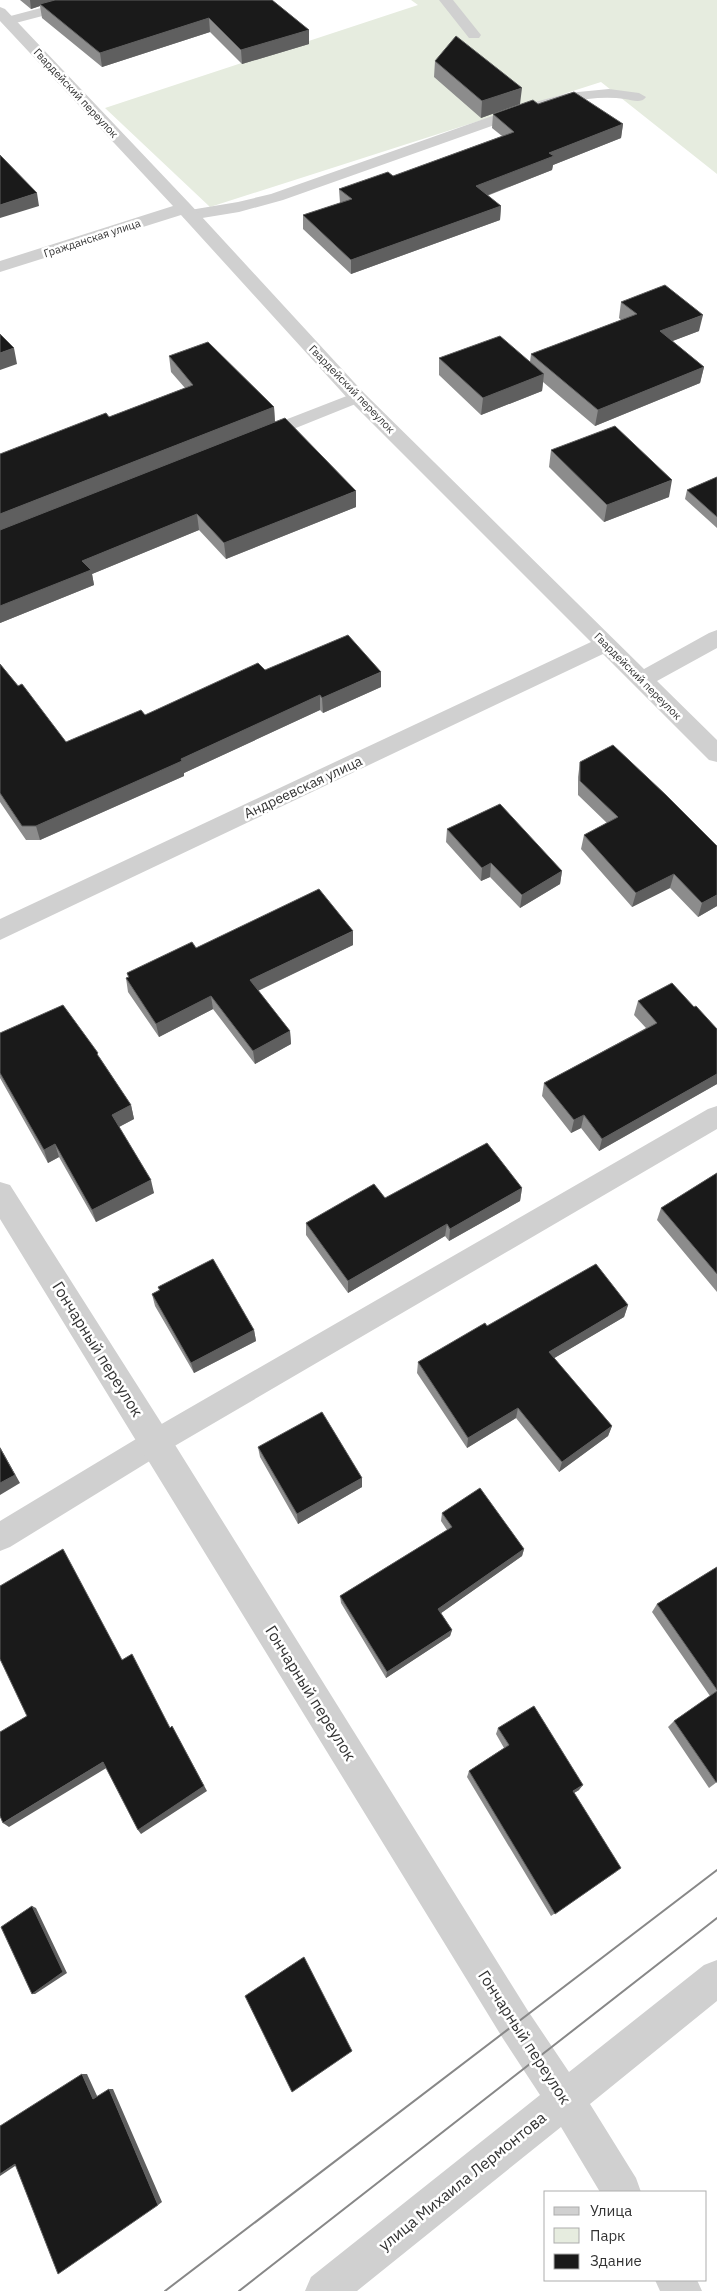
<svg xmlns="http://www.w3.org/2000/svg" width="717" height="2291" viewBox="0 0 717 2291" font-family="'IBM Plex Sans',sans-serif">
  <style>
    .green { fill: #e6ecdf }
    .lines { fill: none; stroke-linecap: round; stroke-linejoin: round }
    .service { fill: #d0d0d0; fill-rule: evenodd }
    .minor { fill: #d0d0d0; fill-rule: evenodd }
    .tram { stroke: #888; stroke-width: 2 }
    .wall { fill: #8c8c8c }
    .shaded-wall { fill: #5f5f5f }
    .building { fill: #1a1a1a; stroke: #5f5f5f }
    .labels { text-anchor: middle; stroke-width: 5; stroke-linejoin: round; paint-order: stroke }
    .far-street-label { font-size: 11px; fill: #333; stroke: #fff }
    .street-label { font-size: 14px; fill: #333; stroke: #fff }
    .near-street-label { font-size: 16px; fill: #333; stroke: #fff }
  </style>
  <rect width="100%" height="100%" fill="#fff"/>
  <!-- green -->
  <path class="green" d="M411,0H717V174L601,82L210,207L105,108L418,5Z"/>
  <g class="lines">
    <!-- service -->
    <path class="service" d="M71,0H94L92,3L8,25L1,21L3,18Z
      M439,0H453L481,35L479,38H469Z
      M609,89L639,93L646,97C641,104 632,100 625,99C593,94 562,104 531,112L283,200L239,212L190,220L184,218L182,215L184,212L190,210L238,202L271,194L521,106L568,93Z
      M357,392L363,393L366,397L363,401L266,440L260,442L254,440L251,436L254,432Z
      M717,1106V1129L166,1451L10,1547L0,1551V1521L146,1433L708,1109Z"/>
    <!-- minor -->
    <path class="minor" d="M0,7L5,9L190,204L364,393L644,669L709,633L717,630V648L657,681L717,740V762L709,760L603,654L0,940V919L591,642L350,401L181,215L0,272V261L173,206L0,21Z
      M0,1182L10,1185L167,1432L528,2011L569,2072L704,1965L717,1960V2001L590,2104L636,2178L641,2192H600L561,2127L357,2291H305L311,2277L540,2095L502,2037L0,1219Z
      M655,2280H697L702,2291H660Z"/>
    <!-- tram -->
    <path class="tram" d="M165,2291L717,1870
      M239,2291L717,1918"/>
  </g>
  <!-- wall -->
  <path class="wall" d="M20,0H272L309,30V44L242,64L210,32L102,67L42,18L40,6L31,9Z
    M435,61L520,104L481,118L434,77Z
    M538,104L623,124L621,138L553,165L552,170L487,196L501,206L500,220L351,274L303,229V215L340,203L339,189L393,176L502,136L492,128L493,114Z
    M621,302L699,331L672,341L704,367L700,383L595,426L543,382L542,391L481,415L439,375V358L530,362L531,354L621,320L619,318Z
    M169,356L274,407L275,422L356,507L226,559L199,530L92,574L94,585L0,623V454L109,417L185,388L171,372Z
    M551,450L669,497L604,522L549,467Z
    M717,477V528L685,499L687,490Z
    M0,664L66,742L145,715L265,670L381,687L323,713L320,710L184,773V776L40,840H26L0,802Z
    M580,762L717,906L698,917L670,888L632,907L581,849L584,835L607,823L578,795V777Z
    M447,829L562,871L560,884L520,908L490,877L481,881L446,842Z
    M353,945L258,991L290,1031L291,1044L255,1064L213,1009L159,1037L128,992L126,978L128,977L127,973L196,948Z
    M638,1001L694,1007L717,1029V1084L599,1151L581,1128L571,1133L542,1096L544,1083L646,1028L634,1015Z
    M0,1033L100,1058L131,1105L134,1119L119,1127L154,1193L96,1222L59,1157L48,1163L0,1078Z
    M717,1173V1292L657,1220L661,1208Z
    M522,1188L520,1201L449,1241L445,1236L348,1293L306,1235V1223L385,1198Z
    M158,1287L254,1330L256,1341L194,1373L155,1306L152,1294L159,1290Z
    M628,1305L624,1317L554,1358L612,1426L608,1436L559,1472L516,1418L467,1448L417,1373L418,1362L487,1326Z
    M258,1447L362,1478V1487L298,1524L260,1457Z
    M442,1513L524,1549L522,1556L441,1613L452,1630L450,1636L386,1678L341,1603L340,1596L447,1530L441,1521Z
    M717,1567V1782L709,1788L668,1727L674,1721L710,1696L652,1612L657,1604Z
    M498,1728L579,1790L574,1793L616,1872L551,1916L467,1777L469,1771L504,1748L496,1734Z"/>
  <!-- shaded-wall -->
  <path class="shaded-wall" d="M30,0H64L40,4V6L31,9Z
    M209,18L210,32L102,67L100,53Z
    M309,30V44L242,64L241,50Z
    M522,88L520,104L481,118L482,101Z
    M623,124L621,138L553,165L552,170L475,200L476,186L549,153Z
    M37,193L39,206L0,218V205Z
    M501,206L500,220L351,274V260Z
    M703,315L699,331L657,347L660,331Z
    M14,348L17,364L0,370V353Z
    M704,367L700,383L595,426L598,410Z
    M544,374L542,391L481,415L483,398Z
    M274,407L275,423L0,531V514Z
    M672,480L669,497L604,522L607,505Z
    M356,491V507L226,559L224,543Z
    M197,514L199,530L92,574L94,585L0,623V606L82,561Z
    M381,672V687L323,713L322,698Z
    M320,695V710L184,773V776L40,840L36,826Z
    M491,863L490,877L481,881L482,868Z
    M562,871L560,884L520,908L522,895Z
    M674,874L670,888L632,907L636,893Z
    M717,895V906L698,917L702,903Z
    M353,931V945L251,994L250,980Z
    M211,996L213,1009L159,1037L156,1024Z
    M290,1031L291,1044L255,1064L253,1051Z
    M717,1074V1084L599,1151L602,1139Z
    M131,1105L134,1119L115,1129L112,1115Z
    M584,1115L581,1128L571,1133L574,1120Z
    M55,1144L59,1157L48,1163L44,1150Z
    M151,1180L154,1193L96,1222L92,1210Z
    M522,1188L520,1201L449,1241L450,1229Z
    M447,1224L445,1236L348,1293V1281Z
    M628,1305L624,1317L546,1363L549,1352Z
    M254,1330L256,1341L194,1373L191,1363Z
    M518,1408L516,1418L467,1448L468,1438Z
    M612,1426L608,1436L559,1472L562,1462Z
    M0,1447L20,1483L0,1495Z
    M362,1478V1487L298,1524L297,1514Z
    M524,1549L522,1556L437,1616L438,1609Z
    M452,1630L450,1636L386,1678L387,1672Z
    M172,1726L207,1791L141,1834L138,1830Z
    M103,1762L108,1767L9,1827L3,1823Z
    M583,1785L579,1790L569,1796L573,1791Z
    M32,1906L36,1908L67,1973L35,1994H32Z
    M82,2074H87L98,2098L93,2099Z
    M109,2089H113L162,2202L158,2205Z
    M21,2162L0,2176V2174L15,2164Z"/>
  <!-- building -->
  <path class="building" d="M55,0H272L309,30L241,50L209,18L100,53L40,4Z
    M456,36L522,88L482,101L435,61Z
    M574,92L623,124L549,153L554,156L476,186L501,206L351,260L303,215L352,199L339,189L388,172L393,176L514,132L493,114L533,100L538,104Z
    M0,155L37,193L0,205Z
    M665,285L703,315L660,331L704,367L598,410L531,354L637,314L621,302Z
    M0,334L14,348L0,353Z
    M500,336L544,374L483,398L439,358Z
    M208,342L274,407L0,514V454L106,413L109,417L193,385L169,356Z
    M285,418L356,491L224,543L197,514L82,561L91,570L0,606V530Z
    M615,426L672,480L607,505L551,450Z
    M717,477V517L687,490Z
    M348,635L381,672L322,698L320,695L181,759L182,761L36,826H22L0,793V664L18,686L22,684L66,742L141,710L145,715L258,663L265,670Z
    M613,745L666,795L717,846V895L702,903L674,874L636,893L584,835L618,817L580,781V762Z
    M500,804L562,871L522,895L491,863L482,868L447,829Z
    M319,889L353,931L250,980L290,1031L253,1051L211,996L156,1024L126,978L129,977L127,973L192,942L196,948Z
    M672,983L694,1007L696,1006L717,1029V1074L602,1139L584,1115L574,1120L544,1083L657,1023L638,1001Z
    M63,1005L98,1053L97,1054L131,1105L112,1115L151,1180L92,1210L55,1144L44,1150L0,1073V1033Z
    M487,1143L522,1188L450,1229L447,1224L348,1281L306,1223L374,1184L385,1198Z
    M717,1173V1274L661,1208Z
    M213,1259L254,1330L191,1363L152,1294L160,1290L158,1287Z
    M596,1264L628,1305L549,1352L612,1426L562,1462L518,1408L468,1438L418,1362L485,1323L487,1326Z
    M322,1412L362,1478L297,1514L258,1447Z
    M0,1448L15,1475L0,1483Z
    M480,1488L524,1549L438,1609L452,1630L387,1672L340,1596L452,1527L442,1513Z
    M63,1549L122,1660L132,1654L170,1728L172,1726L204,1786L138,1830L103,1762L3,1823L0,1816V1732L27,1716L0,1659V1586Z
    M717,1567V1690L657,1604Z
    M717,1691V1782H716L674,1721Z
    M534,1706L583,1785L573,1791L621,1868L555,1914L469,1771L509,1745L498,1728Z
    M32,1906L63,1972L32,1994L1,1927Z
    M304,1957L352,2051L292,2092L245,1996Z
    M82,2074L93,2099L109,2089L158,2205L58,2274L15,2164L0,2174V2126Z"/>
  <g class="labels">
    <!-- far-street labels -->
    <g class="far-street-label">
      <text transform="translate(76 93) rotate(47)" y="4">Гвардейский переулок</text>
      <text transform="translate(92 238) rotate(-18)" y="4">Гражданская улица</text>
      <text transform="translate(352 389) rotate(46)" y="4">Гвардейский переулок</text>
      <text transform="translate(638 676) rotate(45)" y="4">Гвардейский переулок</text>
    </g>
    <!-- street labels -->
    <g class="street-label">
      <text transform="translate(303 787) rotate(-25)" y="5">Андреевская улица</text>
    </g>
    <!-- near-street labels -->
    <g class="near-street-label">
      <text transform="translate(98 1349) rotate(58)" y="6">Гончарный переулок</text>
      <text transform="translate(311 1693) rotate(58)" y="6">Гончарный переулок</text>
      <text transform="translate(525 2037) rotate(57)" y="6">Гончарный переулок</text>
      <text transform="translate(462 2181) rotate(-39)" y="6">улица Михаила Лермонтова</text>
    </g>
  </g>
  <!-- legend -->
  <rect x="544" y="2191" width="162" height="90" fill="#ffffff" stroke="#adadad"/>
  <rect x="554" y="2207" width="25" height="8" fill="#d0d0d0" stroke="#adadad"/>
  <text x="590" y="2216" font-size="15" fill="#333333">Улица</text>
  <rect x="554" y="2228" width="25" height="15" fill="#e6ecdf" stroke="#adadad"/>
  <text x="590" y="2241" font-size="15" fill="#333333">Парк</text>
  <rect x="554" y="2254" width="25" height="15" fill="#1a1a1a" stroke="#adadad"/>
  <text x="590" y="2266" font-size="15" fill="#333333">Здание</text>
</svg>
